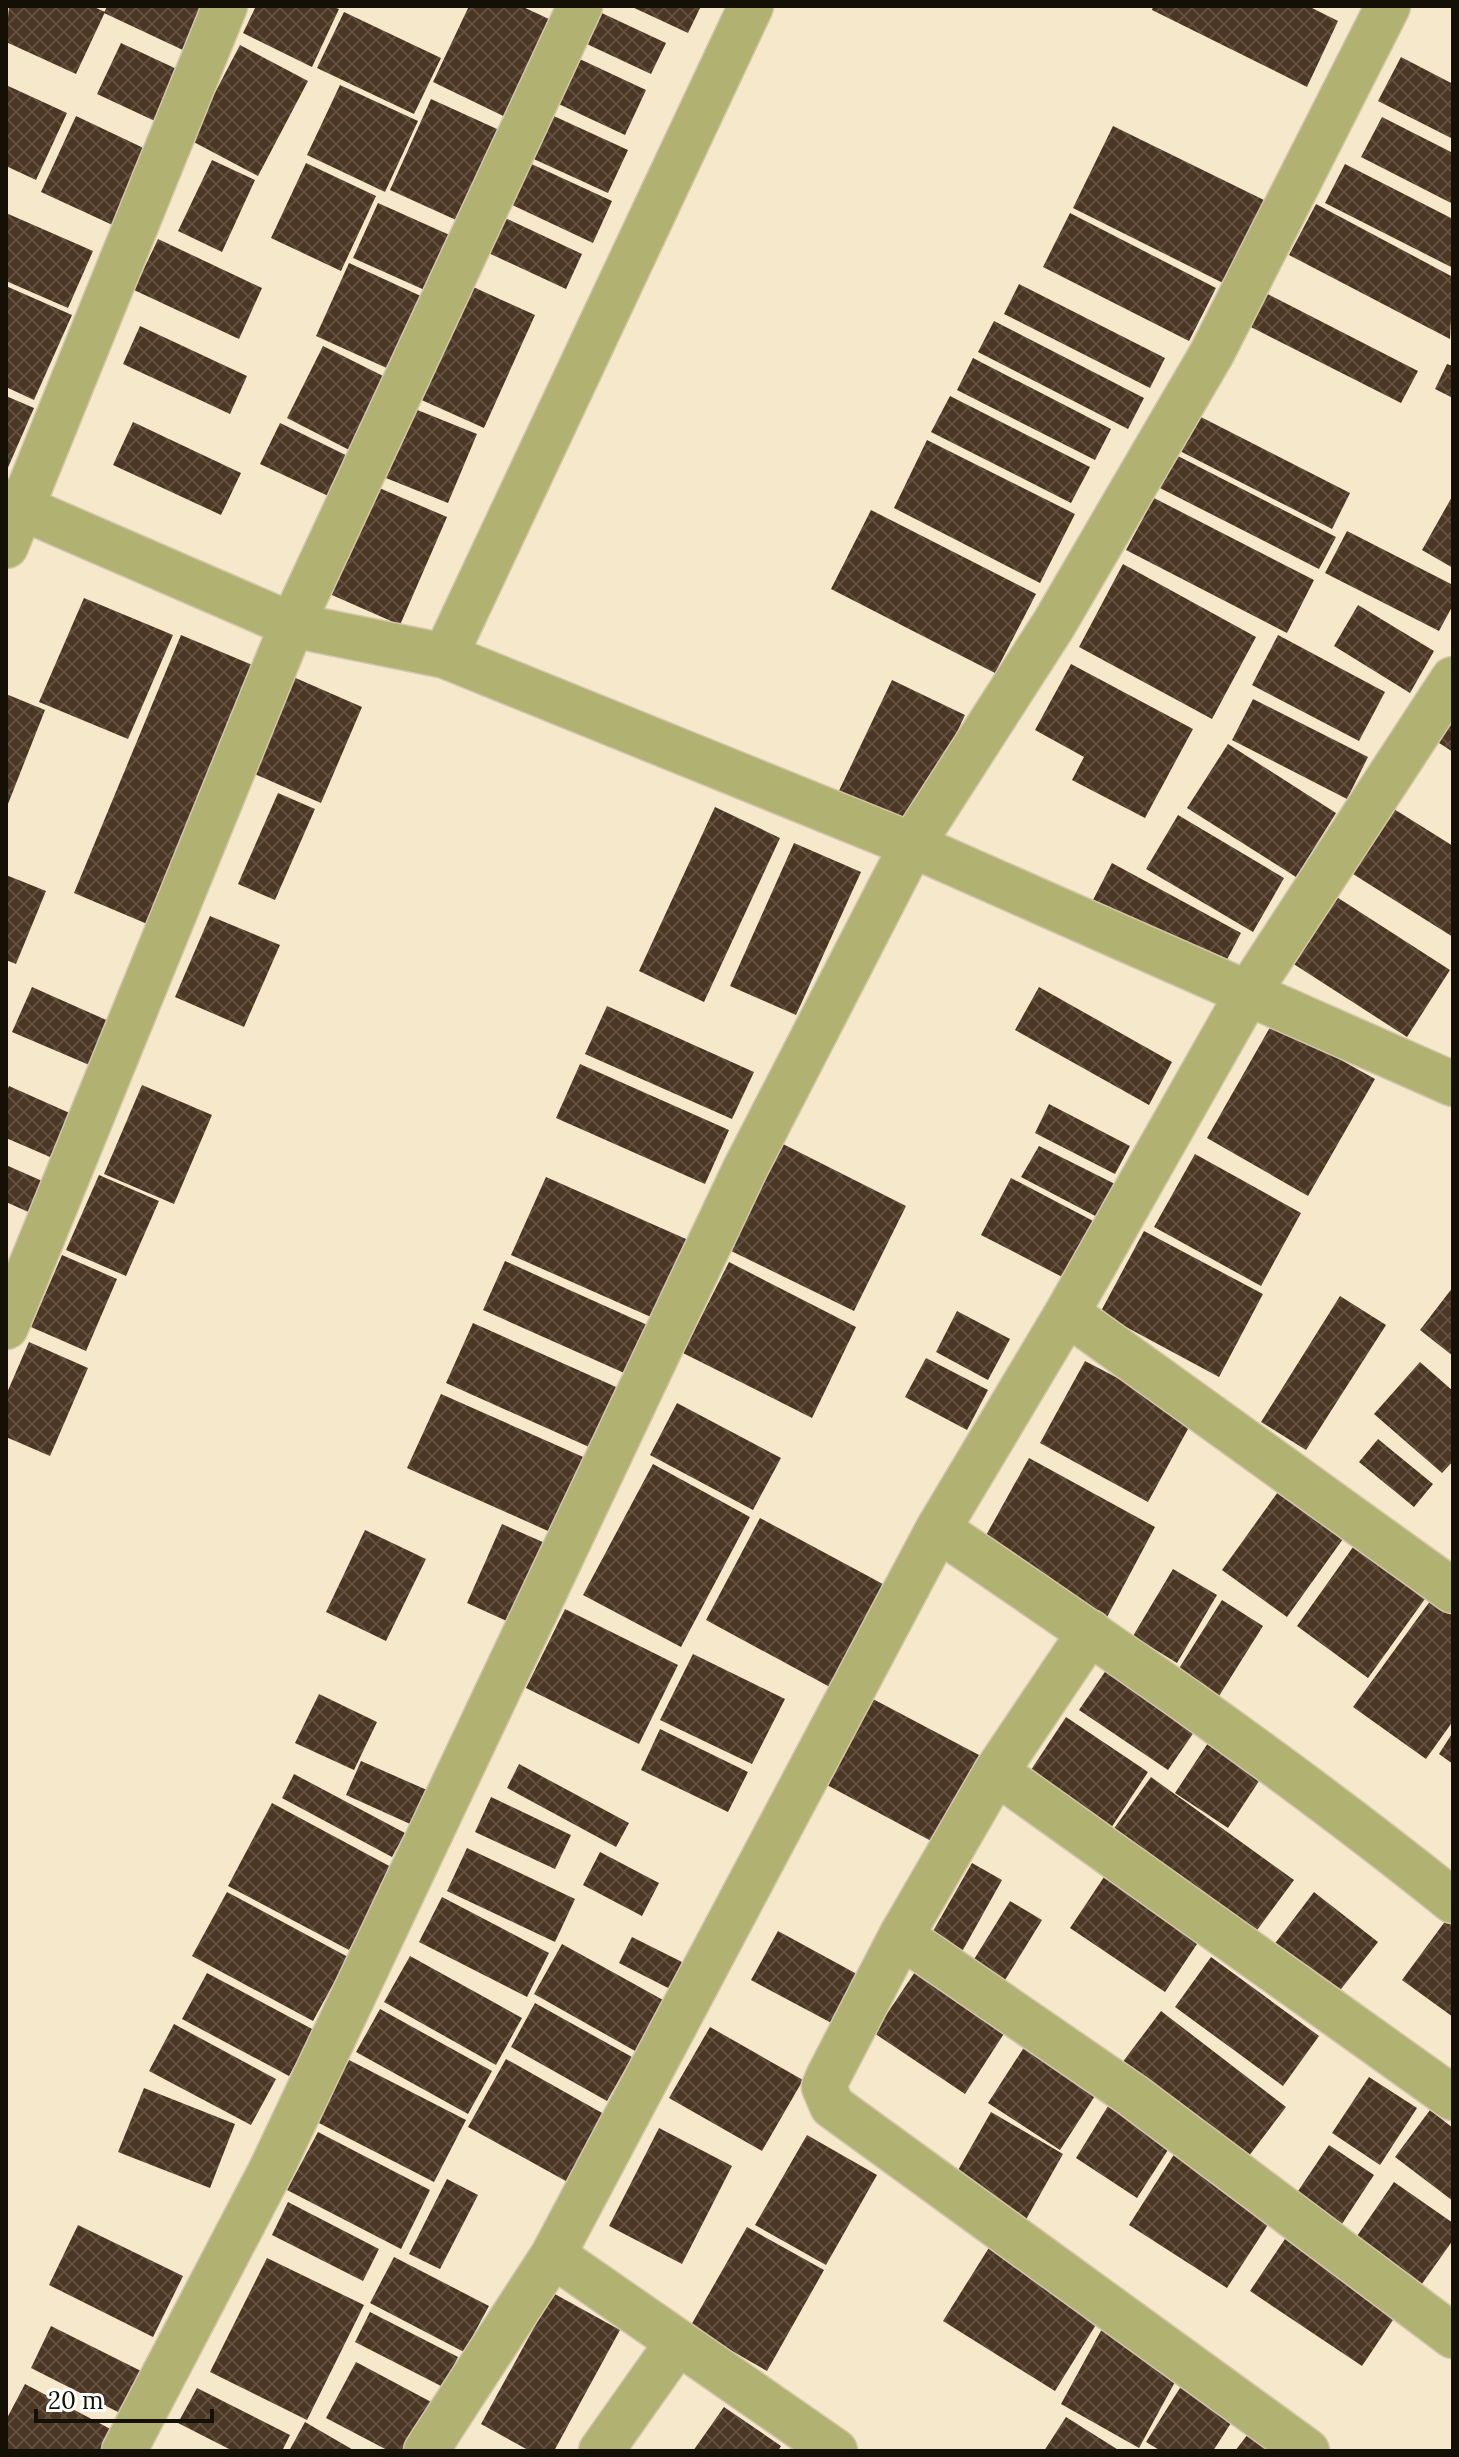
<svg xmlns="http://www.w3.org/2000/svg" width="1459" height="2457" viewBox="0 0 1459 2457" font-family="Lora,serif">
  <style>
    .building { fill: url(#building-cross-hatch) }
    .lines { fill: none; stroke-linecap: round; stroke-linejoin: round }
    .street-casing { stroke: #d2c6ab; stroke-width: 47 }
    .street { stroke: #b1b172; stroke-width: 44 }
  </style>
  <defs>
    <pattern id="building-cross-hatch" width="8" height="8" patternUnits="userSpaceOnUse" patternTransform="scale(2)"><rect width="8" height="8" fill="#4a3623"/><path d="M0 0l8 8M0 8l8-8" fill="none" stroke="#605040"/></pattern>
  </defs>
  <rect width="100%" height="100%" fill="#f6e9cb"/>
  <!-- building -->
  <path class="building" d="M9,6H92L105,12L76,74L6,42Z
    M107,6H206L185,51L104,13Z
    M256,6H331L339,9L312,67L243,33Z
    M469,6H521L564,26L518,123L433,82Z
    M630,6H701L688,33Z
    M1153,6H1308L1338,21L1307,87L1152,10Z
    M591,8L666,43L651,74L576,39Z
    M344,12L441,58L414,114L317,68Z
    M121,43L196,78L172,129L97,94Z
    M240,45L308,81L258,176L190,140Z
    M569,54L646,90L625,135L548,99Z
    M1401,57L1453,84V139L1378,101Z
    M6,85L67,113L36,180L6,166Z
    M340,85L418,121L385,192L307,155Z
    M431,99L508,134L467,225L390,190Z
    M545,112L628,150L608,193L525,155Z
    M76,116L154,153L119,228L41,192Z
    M1382,117L1453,153V204L1361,157Z
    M1113,126L1268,202L1227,285L1073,208Z
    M212,160L255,180L222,252L178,231Z
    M525,161L612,201L593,243L506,202Z
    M306,163L376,196L341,271L271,238Z
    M1345,164L1453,219V268L1325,203Z
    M378,203L463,241L438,296L353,258Z
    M1316,204L1453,277L1450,339L1289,255Z
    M6,213L93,251L68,308L6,281Z
    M1070,213L1216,288L1189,341L1043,267Z
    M499,215L582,254L566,289L482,250Z
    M158,239L262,288L239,339L134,290Z
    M349,263L436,303L402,375L316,336Z
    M458,280L535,315L484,428L406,393Z
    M1019,284L1165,358L1150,388L1004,314Z
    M6,286L72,315L34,400L6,387Z
    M1256,288L1418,371L1401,403L1239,321Z
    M994,321L1144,398L1128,429L978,352Z
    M140,326L247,376L230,414L123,364Z
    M323,346L395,382L359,455L287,418Z
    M973,358L1111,429L1095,460L957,390Z
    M1447,364L1453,366V398L1435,389Z
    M6,396L34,408L6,472Z
    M950,396L1090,467L1071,503L931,432Z
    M400,403L477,434L448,503L371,472Z
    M1195,414L1350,493L1332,529L1176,449Z
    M133,422L241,473L221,515L113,465Z
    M280,423L358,461L339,501L260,464Z
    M927,440L1075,514L1040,583L894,508Z
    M1172,453L1336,537L1319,569L1156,486Z
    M363,481L447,517L400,625L316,588Z
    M1453,495V568L1422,550Z
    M1154,498L1314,580L1287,633L1126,550Z
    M871,510L1036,594L995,673L831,589Z
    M1347,531L1453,585V605L1439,631L1325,573Z
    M1123,564L1256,637L1212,719L1079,647Z
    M84,598L173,635L128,739L39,702Z
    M1358,605L1434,651L1410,693L1334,646Z
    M181,635L267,671L159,929L74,893Z
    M1278,635L1385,692L1359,741L1252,685Z
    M1071,664L1193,729L1145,818L1072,780L1084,757L1035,730Z
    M291,676L362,707L321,803L250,772Z
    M892,680L965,715L910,833L836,797Z
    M6,694L45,710L6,809Z
    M1253,699L1368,757L1347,799L1232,740Z
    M1453,713V752L1436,741Z
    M1228,744L1336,813L1296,877L1187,808Z
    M278,793L315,809L275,900L238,884Z
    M1386,804L1453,846V937L1345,869Z
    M715,807L780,838L704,1002L639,971Z
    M1178,815L1284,878L1253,932L1146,869Z
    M794,843L861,872L796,1015L730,986Z
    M1112,863L1241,933L1222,969L1093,900Z
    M6,875L46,891L16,964L6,960Z
    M1332,894L1450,970L1407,1037L1289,961Z
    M210,916L280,945L244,1027L175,997Z
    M32,987L113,1023L94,1067L12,1032Z
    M1039,987L1172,1062L1149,1105L1015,1030Z
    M607,1006L754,1072L732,1119L585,1054Z
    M1273,1022L1375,1079L1308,1196L1207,1138Z
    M580,1064L729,1130L705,1184L556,1118Z
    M142,1085L212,1115L174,1204L104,1174Z
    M9,1086L83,1119L64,1163L6,1138V1094Z
    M1049,1104L1130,1146L1115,1174L1035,1133Z
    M777,1141L906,1206L854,1311L725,1248Z
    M1039,1146L1119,1186L1101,1219L1021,1177Z
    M1195,1154L1301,1213L1261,1286L1154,1227Z
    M6,1165L49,1184L35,1215L6,1202Z
    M99,1175L159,1201L126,1276L66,1250Z
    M546,1177L695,1243L660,1321L511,1255Z
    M1011,1178L1099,1224L1070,1281L981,1235Z
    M1144,1231L1263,1294L1219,1377L1100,1313Z
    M62,1255L117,1279L86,1351L31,1327Z
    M505,1261L654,1328L631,1376L483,1310Z
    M729,1262L856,1327L812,1418L683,1353Z
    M1453,1287V1356L1420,1330Z
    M1340,1296L1386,1325L1306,1450L1261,1422Z
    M957,1311L1010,1339L988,1380L936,1352Z
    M473,1323L625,1391L598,1451L446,1383Z
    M29,1342L88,1368L50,1456L6,1437V1395Z
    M926,1358L988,1390L967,1430L905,1397Z
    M1085,1361L1194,1418L1148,1502L1040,1443Z
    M1420,1362L1453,1391V1461L1442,1473L1374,1414Z
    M441,1394L590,1460L557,1535L407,1468Z
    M677,1403L781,1458L753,1510L650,1455Z
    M1378,1439L1433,1484L1414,1507L1359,1462Z
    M1029,1458L1155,1527L1106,1619L979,1548Z
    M653,1464L750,1517L681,1647L583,1595Z
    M1283,1485L1348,1532L1287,1617L1222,1570Z
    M760,1518L894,1590L839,1692L706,1620Z
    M502,1524L554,1547L518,1626L467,1603Z
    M365,1530L426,1559L386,1641L326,1612Z
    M1363,1533L1435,1585L1368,1678L1297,1626Z
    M1173,1569L1217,1595L1177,1663L1133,1636Z
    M1436,1593L1453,1605V1721L1426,1759L1353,1707Z
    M1222,1600L1263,1626L1219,1696L1178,1670Z
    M565,1609L678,1665L639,1744L526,1688Z
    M693,1654L785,1699L752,1764L660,1720Z
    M1111,1663L1201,1722L1168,1770L1079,1710Z
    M319,1694L377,1722L354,1770L295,1743Z
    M873,1699L979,1755L933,1842L827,1785Z
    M1066,1717L1148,1772L1109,1831L1027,1776Z
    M660,1729L748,1772L728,1812L641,1770Z
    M1216,1731L1269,1766L1228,1828L1175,1793Z
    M1453,1732V1764L1439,1754Z
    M361,1761L436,1794L419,1828L346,1795Z
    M519,1764L629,1823L616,1847L507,1788Z
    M294,1774L405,1833L392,1857L282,1798Z
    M1151,1777L1294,1880L1252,1937L1110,1834Z
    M491,1797L571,1835L555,1869L475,1832Z
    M272,1803L393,1868L349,1950L228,1886Z
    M467,1848L575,1899L555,1942L447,1891Z
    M600,1852L659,1883L642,1916L583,1885Z
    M972,1863L1002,1880L959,1957L928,1940Z
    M1104,1877L1199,1941L1165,1992L1070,1928Z
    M227,1892L348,1957L313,2021L192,1956Z
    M1314,1892L1378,1942L1334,1998L1270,1950Z
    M442,1897L549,1953L527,1997L419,1942Z
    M1010,1901L1042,1920L1005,1980L973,1961Z
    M1449,1916L1453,1919V2017L1402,1980Z
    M778,1931L866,1979L839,2027L751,1980Z
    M632,1937L688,1965L674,1991L619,1963Z
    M562,1944L672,2005L644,2056L534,1994Z
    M410,1956L522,2018L496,2065L384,2002Z
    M1211,1957L1319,2036L1283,2086L1175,2007Z
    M919,1966L1009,2026L965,2094L874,2033Z
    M207,1973L314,2030L289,2076L182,2019Z
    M535,2003L632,2057L607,2101L511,2047Z
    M380,2009L492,2071L468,2114L356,2052Z
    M1161,2011L1286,2107L1245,2161L1119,2067Z
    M174,2024L276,2079L251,2125L149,2071Z
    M710,2027L803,2080L762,2151L669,2098Z
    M1030,2038L1102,2085L1060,2150L988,2103Z
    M506,2059L611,2118L573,2185L468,2127Z
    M349,2060L466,2120L434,2182L317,2122Z
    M1369,2077L1417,2108L1380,2165L1332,2133Z
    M144,2088L235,2124L210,2188L118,2152Z
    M1113,2098L1175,2139L1137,2198L1076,2158Z
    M1430,2110L1453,2128V2201L1395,2157Z
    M991,2112L1063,2154L1024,2223L953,2179Z
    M659,2128L732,2166L682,2264L609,2226Z
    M318,2132L430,2190L401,2249L287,2190Z
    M807,2135L877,2175L826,2265L755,2225Z
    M1329,2145L1374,2175L1338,2230L1292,2200Z
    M1175,2153L1273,2217L1227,2288L1129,2225Z
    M447,2179L478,2195L440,2269L409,2254Z
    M1394,2182L1453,2223V2240L1419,2288L1353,2242Z
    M288,2202L379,2249L363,2281L272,2235Z
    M78,2225L183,2276L153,2337L49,2285Z
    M747,2227L824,2270L767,2371L690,2327Z
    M1289,2233L1401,2308L1362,2366L1250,2291Z
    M990,2246L1102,2315L1055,2391L943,2321Z
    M394,2257L489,2306L464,2352L370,2303Z
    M267,2258L364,2305L307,2420L210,2372Z
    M553,2293L620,2330L554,2451H530L481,2424Z
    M370,2312L458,2357L443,2387L355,2342Z
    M51,2326L141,2371L120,2413L31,2368Z
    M1103,2327L1181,2371L1139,2448L1061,2404Z
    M356,2362L435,2404L410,2451H389L326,2418Z
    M1188,2375L1240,2409L1213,2451H1161L1146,2442Z
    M25,2384L120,2434L111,2451H6V2420Z
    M197,2388L290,2435L282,2451H233L178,2423Z
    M724,2407L781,2446L778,2451H693Z
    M1066,2417L1120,2451H1044Z
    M305,2422L355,2451H289Z
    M1248,2434L1270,2451H1235Z"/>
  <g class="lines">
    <!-- street casing -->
    <g class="street-casing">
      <path id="street" d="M6,501L292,625L445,656L912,845L1453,1084
        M6,546L225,6
        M445,656L751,6
        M1067,1313L1453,1591
        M6,1327L292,625L580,6
        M938,1529C1113,1648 1288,1768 1453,1901
        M996,1772L1090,1632
        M901,1936L1132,2095L1453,2336
        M553,2255L835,2451
        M124,2451L271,2170L745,1169L912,845L1054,624L1212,353L1388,6
        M426,2451L553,2255L938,1529L1067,1313L1248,993L1453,679
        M601,2451L678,2342
        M1307,2451L832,2106L824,2087L828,2077L901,1936L996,1772L1453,2098"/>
    </g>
    <!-- street -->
    <use href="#street" class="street"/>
  </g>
  <!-- border -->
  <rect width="1459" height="2457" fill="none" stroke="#141006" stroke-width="16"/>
  <!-- scale -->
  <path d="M36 2409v12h176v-12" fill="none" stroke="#141006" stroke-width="4"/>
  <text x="48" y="2409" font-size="24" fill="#141006" stroke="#ffffff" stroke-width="6" paint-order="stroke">20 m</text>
</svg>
